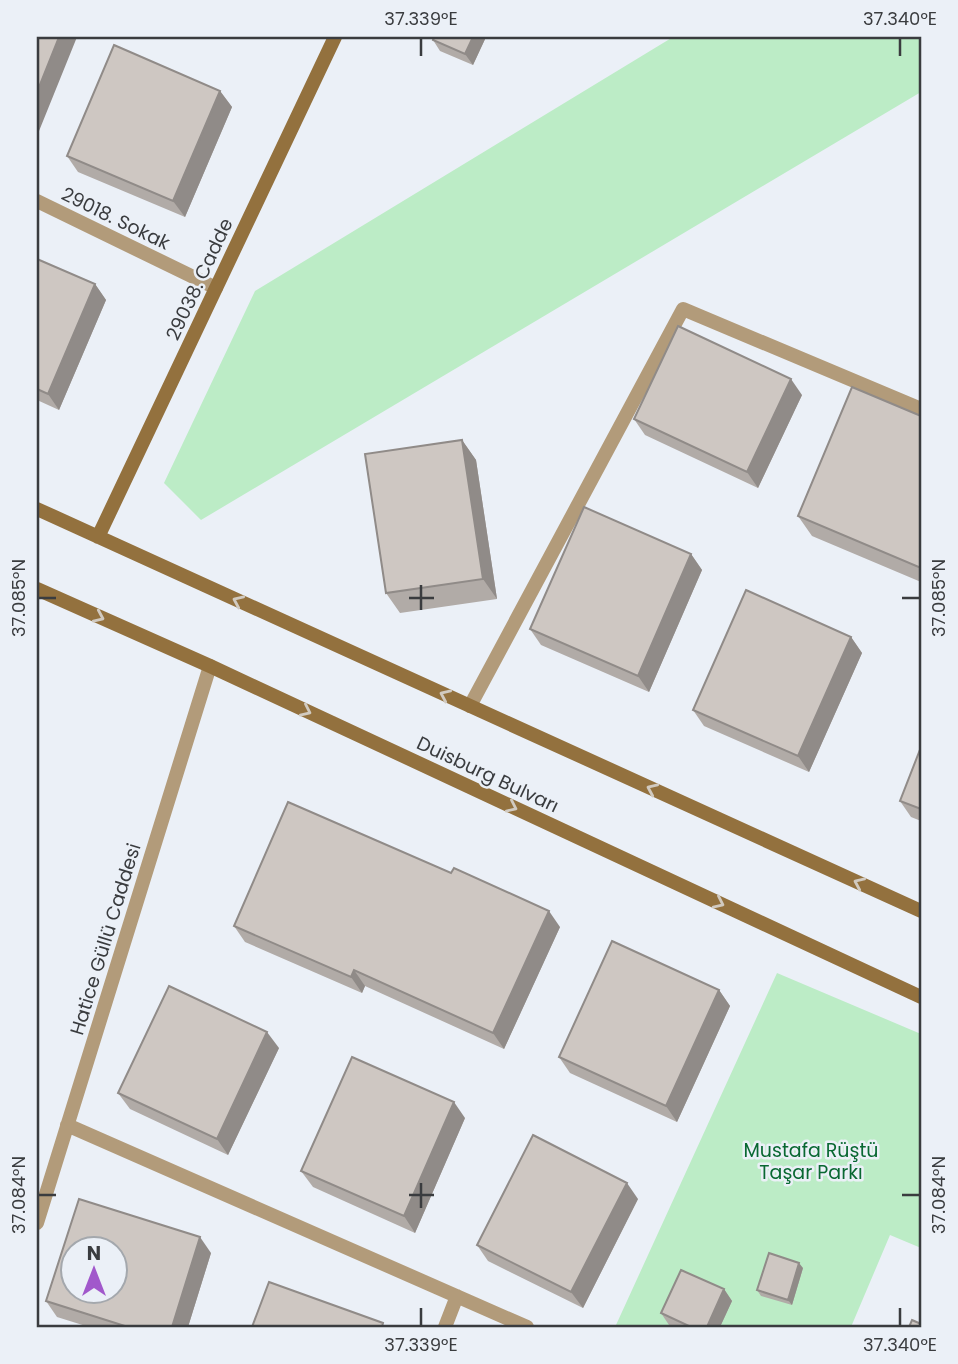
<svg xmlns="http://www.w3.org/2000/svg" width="958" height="1364" viewBox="0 0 958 1364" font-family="Poppins,sans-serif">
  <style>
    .green { fill: #bcecc6 }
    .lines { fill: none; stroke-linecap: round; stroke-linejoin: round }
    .street { stroke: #b29b7a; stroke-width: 14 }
    .secondary { stroke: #93713e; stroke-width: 14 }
    .wall { fill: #b1aba7 }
    .shaded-wall { fill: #908b88 }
    .building { fill: #cec7c2; stroke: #908b88; stroke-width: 2; fill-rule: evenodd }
    .oneway { stroke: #d1cac0 }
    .ticks { fill: none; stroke: #3a3c3f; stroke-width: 2.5 }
    .labels { text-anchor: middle; stroke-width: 5; stroke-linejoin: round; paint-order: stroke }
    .street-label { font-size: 19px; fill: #3a3c3f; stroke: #ebf0f7 }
    .park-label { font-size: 19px; fill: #096832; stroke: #ebf0f7 }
    .neatline { fill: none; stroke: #3a3c3f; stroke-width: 2.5 }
    .ticks-label { font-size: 18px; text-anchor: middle; fill: #3a3c3f }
  </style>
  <rect width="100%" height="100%" fill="#ebf0f7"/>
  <!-- green -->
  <path class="green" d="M673,37H921V92L201,520L164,483L255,291Z
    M777,973L921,1034V1248L890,1235L851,1327H621L616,1325Z"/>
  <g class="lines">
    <!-- street -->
    <path class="street" d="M37,201L216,288
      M470,706L683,309L921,409
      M67,1125L527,1327
      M37,1223L210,666
      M445,1327L457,1296"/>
    <!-- secondary -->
    <path class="secondary" d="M37,509L921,911
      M98,537L335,37
      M37,589L210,666L921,997"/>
  </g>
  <!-- wall -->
  <path class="wall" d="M434,37H486L473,65L440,51L433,40Z
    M220,91L232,107L185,217L78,172L67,156Z
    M37,259L95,284L106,300L59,410L37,400Z
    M802,395L758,488L645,435L634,419Z
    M921,416V582L812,536L798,516Z
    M462,440L476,460L497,599L400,613L386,593Z
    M691,554L702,570L649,692L541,645L530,629Z
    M851,637L862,653L809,772L704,726L693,710Z
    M921,747V821L911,817L900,801Z
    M234,926L560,927L504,1049L365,986L362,993L245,942Z
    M719,990L730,1006L677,1122L570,1073L559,1057Z
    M279,1048L228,1155L130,1109L118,1093Z
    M465,1118L415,1233L313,1187L301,1171Z
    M638,1199L583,1308L488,1261L477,1245Z
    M211,1253L188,1327H89L57,1317L46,1301Z
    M803,1268L792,1305L761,1296L757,1290Z
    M724,1289L732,1301L720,1327H675L669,1325L661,1313Z"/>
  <!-- shaded-wall -->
  <path class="shaded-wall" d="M59,37H77L37,136V92Z
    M473,37H486L473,65L465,54Z
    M220,91L232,107L185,217L173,201Z
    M95,284L106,300L59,410L48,394Z
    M791,379L802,395L758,488L747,472Z
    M462,440L476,460L497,599L483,579Z
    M691,554L702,570L649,692L638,676Z
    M851,637L862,653L809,772L798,756Z
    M549,911L560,927L504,1049L493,1033Z
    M354,970L365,986L362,993L351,977Z
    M719,990L730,1006L677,1122L666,1106Z
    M267,1032L279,1048L228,1155L217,1139Z
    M454,1102L465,1118L415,1233L404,1216Z
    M627,1183L638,1199L583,1308L571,1292Z
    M200,1237L211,1253L188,1327H172Z
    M799,1263L803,1268L792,1305L788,1300Z
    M724,1289L732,1301L720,1327H707Z"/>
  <!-- building -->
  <path class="building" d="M37,37H59L37,92Z
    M434,37H473L465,54L433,40Z
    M114,45L220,91L173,201L67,156Z
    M37,259L95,284L48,394L37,389Z
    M678,326L791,379L747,472L634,419Z
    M852,387L921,416V568L798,516Z
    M462,440L483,579L386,593L365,454Z
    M584,507L691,554L638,676L530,629Z
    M746,590L851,637L798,756L693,710Z
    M921,747V809L900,801Z
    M288,802L451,873L454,868L549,911L493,1033L354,970L351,977L234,926Z
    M612,941L719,990L666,1106L559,1057Z
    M169,986L267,1032L217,1139L118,1093Z
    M352,1057L454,1102L404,1216L301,1171Z
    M533,1135L627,1183L571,1292L477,1245Z
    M79,1199L200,1237L172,1327H128L46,1301ZM74,1249H116V1291H74Z
    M769,1253L799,1263L788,1300L757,1290Z
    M681,1270L724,1289L707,1327H691L661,1313Z
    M269,1282L383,1323L382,1327H252Z
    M912,1320L921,1324V1327H909Z"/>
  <!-- one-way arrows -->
  <defs><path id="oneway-chevron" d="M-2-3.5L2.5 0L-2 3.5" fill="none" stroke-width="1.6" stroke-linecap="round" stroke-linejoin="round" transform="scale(1.75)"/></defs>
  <g class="oneway">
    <use href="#oneway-chevron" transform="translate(238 601) rotate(-156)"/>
    <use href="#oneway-chevron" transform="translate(99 617) rotate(24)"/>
    <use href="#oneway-chevron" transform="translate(445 695) rotate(-156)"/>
    <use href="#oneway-chevron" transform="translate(306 711) rotate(25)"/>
    <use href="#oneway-chevron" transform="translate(652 789) rotate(-156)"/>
    <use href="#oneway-chevron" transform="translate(512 807) rotate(25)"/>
    <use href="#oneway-chevron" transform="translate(859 883) rotate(-156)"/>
    <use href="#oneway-chevron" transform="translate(719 903) rotate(25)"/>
  </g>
  <!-- ticks -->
  <path class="ticks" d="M421,38V56M900,38V56M421,585V610M38,598H56M409,598H434M902,598H920M421,1183V1208M38,1195H56M409,1195H434M902,1195H920M421,1308V1326M900,1308V1326"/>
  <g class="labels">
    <!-- street labels -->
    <g class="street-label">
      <text transform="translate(116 218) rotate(26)" y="7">29018. Sokak</text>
      <text transform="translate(199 279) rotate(-65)" y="7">29038. Cadde</text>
      <text transform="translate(488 774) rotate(25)" y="7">Duisburg Bulvarı</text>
      <text transform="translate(105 939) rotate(-73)" y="7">Hatice Güllü Caddesi</text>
    </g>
    <!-- park labels -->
    <g class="park-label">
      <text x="811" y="1157">Mustafa Rüştü<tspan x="811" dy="22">Taşar Parkı</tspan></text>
    </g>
  </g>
  <!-- border -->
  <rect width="958" height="1364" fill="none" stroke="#ebf0f7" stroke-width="77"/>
  <!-- north arrow -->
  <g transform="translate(94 1270)"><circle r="33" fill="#ebf0f7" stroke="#a4a8ad" stroke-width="2"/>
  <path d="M0-5L12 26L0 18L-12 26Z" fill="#a158cb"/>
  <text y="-10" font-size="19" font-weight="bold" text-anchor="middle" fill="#3a3c3f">N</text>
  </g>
  <rect x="38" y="38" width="882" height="1288" class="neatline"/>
  <g class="ticks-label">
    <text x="421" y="25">37.339°E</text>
    <text x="900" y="25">37.340°E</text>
    <text transform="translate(19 598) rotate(-90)" y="6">37.085°N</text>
    <text transform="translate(939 598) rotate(-90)" y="6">37.085°N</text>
    <text transform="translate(19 1195) rotate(-90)" y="6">37.084°N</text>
    <text transform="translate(939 1195) rotate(-90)" y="6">37.084°N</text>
    <text x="421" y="1351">37.339°E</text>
    <text x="900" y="1351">37.340°E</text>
  </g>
</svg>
